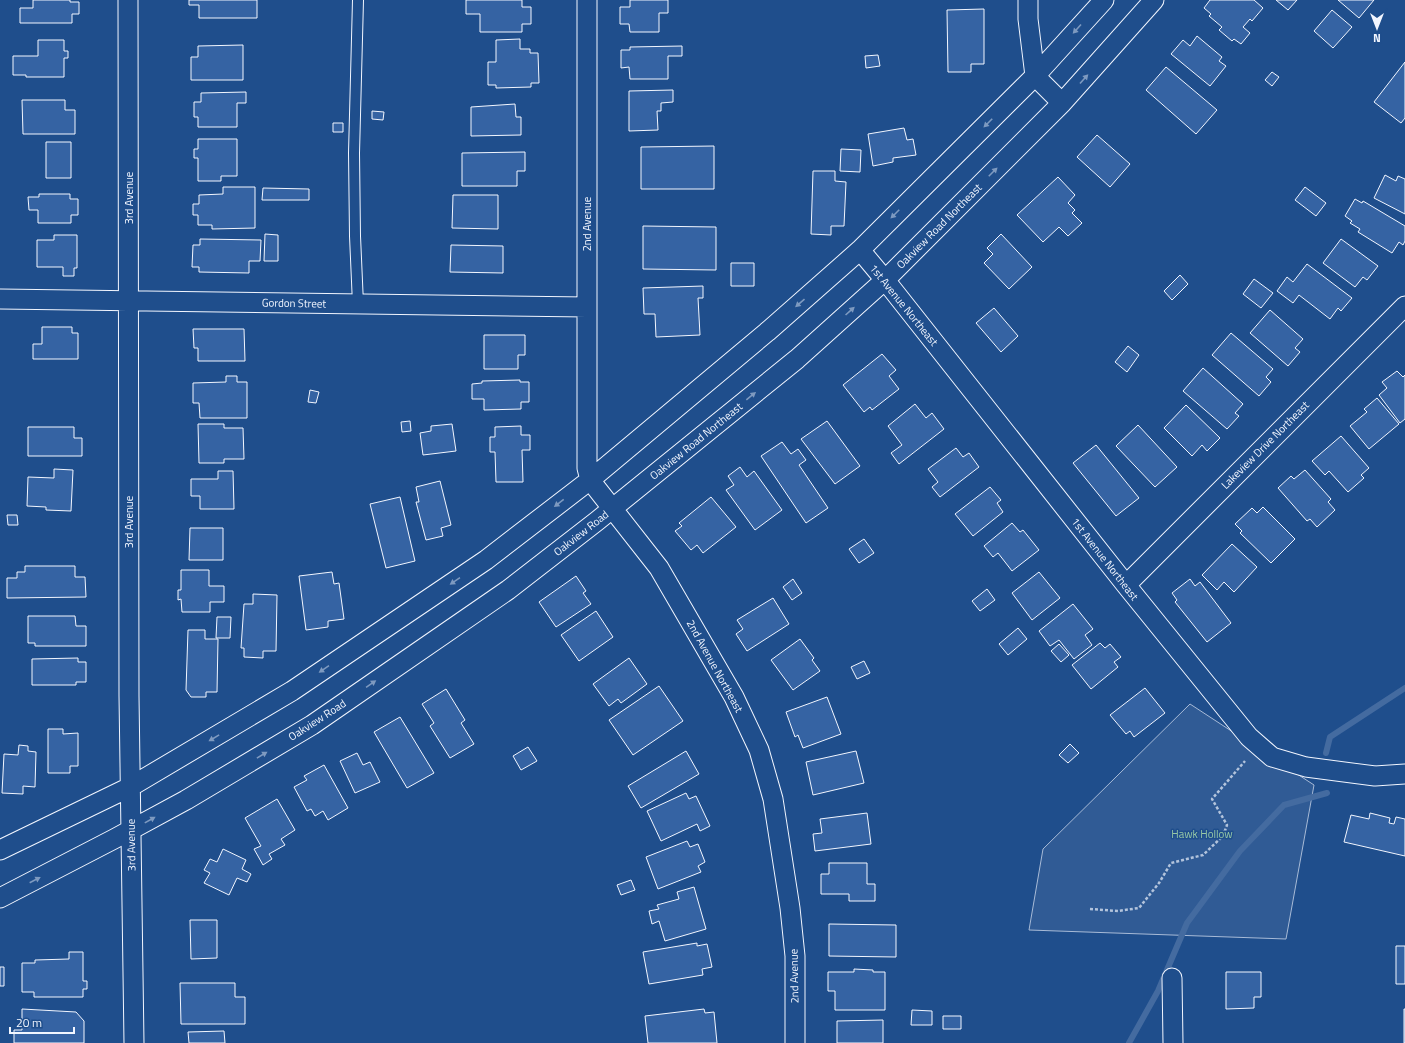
<svg xmlns="http://www.w3.org/2000/svg" width="1405" height="1043" viewBox="0 0 1405 1043" font-family="'Titillium Web',sans-serif">
  <style>
    .built { fill: #305b95; stroke: #a8bbd7 }
    .lines { fill: none; stroke-linecap: round; stroke-linejoin: round }
    .stream { stroke: #446ba0; stroke-width: 6 }
    .building { fill: #3563a3; stroke: #f2f6ff }
    .service-casing { stroke: #f2f6ff; stroke-width: 12 }
    .minor-casing { stroke: #f2f6ff; stroke-width: 21 }
    .path { stroke: #b3c4dc; stroke-width: 2.5; stroke-dasharray: 3 2; stroke-linecap: butt }
    .service { stroke: #1f4e8c; stroke-width: 10 }
    .minor { stroke: #1f4e8c; stroke-width: 19 }
    .oneway { fill: #7e9ac0 }
    .labels { text-anchor: middle; stroke-width: 3; stroke-linejoin: round; paint-order: stroke }
    .street-label { font-size: 11px; fill: #f2f6ff; stroke: #1f4e8c }
    .park-label { font-size: 11px; fill: #97c8a6; stroke: #1f4e8c }
  </style>
  <rect width="100%" height="100%" fill="#1f4e8c"/>
  <!-- built -->
  <path class="built" d="M1190,704L1314,785L1286,939L1029,930L1043,849Z"/>
  <g class="lines">
    <!-- stream -->
    <path class="stream" d="M1326,753L1330,737L1405,688
      M1129,1043L1158,991L1187,923L1240,851L1284,805L1327,793"/>
  </g>
  <!-- building -->
  <path class="building" d="M33,0H70V2H79V14H72V23H20V8H33Z
    M189,0H257V18H199V5H189Z
    M466,0H522V7H531V24H522V32H480V14H466Z
    M630,0H668V13H659V32H630L629,24H620V7H630Z
    M1210,0H1254L1263,8L1252,21L1250,19L1243,27L1250,33L1241,44L1234,39L1232,41L1219,30L1222,27L1209,16L1211,14L1204,8Z
    M1276,0H1297L1288,10Z
    M1338,0H1374L1359,18Z
    M984,9V64H971V72H948L947,10Z
    M1332,10L1352,27L1333,48L1314,31Z
    M1197,36L1222,57L1219,61L1226,66L1210,86L1171,54L1183,40L1190,46Z
    M520,39V49H530V53H538L539,83H531V87L496,88V85H488V62H496V40Z
    M38,40H64V51H68V58H64V77H26V75H13V56H38Z
    M243,45V80H191V57H198V46Z
    M682,46V56H668V79H630L629,67L621,68V50H630V47Z
    M878,55L880,66L866,68L865,56Z
    M1405,62V118L1401,123L1374,102Z
    M1166,67L1217,110L1196,134L1146,90Z
    M1272,72L1279,77L1272,86L1265,80Z
    M673,90V102L661,103V111H657L658,130L629,131V91Z
    M246,92V103H237V127H198V117H194V102H201V93Z
    M22,100H65V110H75V134H23Z
    M515,104L516,117H521V135L471,136V107Z
    M372,111L384,112L383,120L372,119Z
    M333,123H343V132H333Z
    M904,128L907,140L913,139L916,155L893,158V162L873,166L868,134Z
    M1097,135L1130,164L1110,187L1077,157Z
    M198,139H237V176H221V181H198V158H194V149H198Z
    M46,142H71V178H46Z
    M714,146V189H641V147Z
    M841,149L861,150L860,172L840,171Z
    M525,152V171H517V186H462V153Z
    M813,171H835V181L846,182L844,226H831V235L811,234Z
    M1385,175L1396,181L1398,176L1405,179V214L1374,198Z
    M1058,177L1075,195L1068,203L1075,210L1072,213L1082,223L1068,236L1059,227L1043,242L1017,215Z
    M223,187H255V228L212,229V225H198V215H193V204H199V195L223,194Z
    M1305,187L1326,203L1316,216L1295,200Z
    M263,188L309,189V200H262Z
    M39,194H70V199H78V215H71V223H38V210H29L28,197H39Z
    M453,195H498V229L452,228Z
    M1355,199L1362,203L1363,201L1405,226V241L1403,245L1399,242L1392,253L1358,232L1360,229L1350,223L1352,221L1345,216Z
    M643,226L716,227V270L643,269Z
    M265,234L278,235V261H264Z
    M1001,234L1032,267L1009,289L984,263L993,254L987,248Z
    M54,235H77V268H74V276H63V267H37V240H54Z
    M200,239L261,240L260,261H249V273L199,272V267H192L193,245H200Z
    M1341,239L1378,266L1367,280L1363,277L1355,287L1323,263Z
    M451,245L503,246V273L450,272Z
    M731,263H754V286H731Z
    M1307,264L1352,298L1341,311L1338,308L1330,319L1299,295L1293,303L1277,291L1287,277L1293,282Z
    M1180,275L1188,284L1172,300L1164,291Z
    M1254,279L1273,293L1261,308L1243,294Z
    M703,286V298H698L700,335L656,337L655,314H644L643,288Z
    M994,308L1018,336L1001,352L976,323Z
    M1270,310L1303,339L1295,348L1300,352L1288,366L1250,333Z
    M42,327H72V333H78V359H33V344H42Z
    M193,329H244L245,361H198V348H194Z
    M1231,333L1273,369L1266,377L1271,382L1259,396L1212,355Z
    M484,335H525V355H518V369H484Z
    M1128,346L1139,355L1127,372L1115,362Z
    M882,354L896,370L889,376L899,389L872,410L870,407L864,412L843,385Z
    M1203,368L1243,404L1235,413L1239,416L1227,429L1183,391Z
    M1397,371L1403,377L1405,375V419L1400,423L1379,395L1387,388L1382,382Z
    M226,376H237V382H247V418H200L199,403H193V383L226,382Z
    M520,380V382H529V402H521V409L484,410V399H472V384L482,383V381Z
    M310,390L319,392L316,403L308,402Z
    M1377,398L1399,424L1369,449L1350,426L1367,412L1364,409Z
    M915,404L926,418L932,413L944,429L899,464L891,453L902,445L888,426Z
    M1186,405L1220,438L1207,451L1202,445L1192,456L1164,428Z
    M410,421L411,431L402,432L401,422Z
    M827,421L860,466L835,484L801,439Z
    M198,424H224V428H243L244,459H224V463H199Z
    M452,424L456,451L423,455L420,433L431,431V426Z
    M1138,425L1177,467L1155,487L1116,446Z
    M521,426V435H530V450H522L523,482H496L495,452H490V437H495V427Z
    M28,427H74V438H82V456H28Z
    M1341,436L1369,468L1361,475L1364,478L1348,492L1329,471L1325,475L1312,461Z
    M782,442L791,454L798,449L806,460L799,465L828,508L806,523L761,456Z
    M1096,445L1139,498L1116,516L1073,463Z
    M956,448L963,457L969,453L979,467L940,497L932,487L938,482L928,469Z
    M740,467L747,477L754,471L782,510L755,530L726,490L734,485L728,476Z
    M54,469L73,470L71,511L46,510V507L27,506L28,477L54,478Z
    M1305,470L1331,499L1328,502L1335,510L1317,527L1310,519L1307,521L1278,488L1291,476L1294,479Z
    M218,471H233L234,509H200V496H191V479H218Z
    M440,481L451,525L441,528L443,536L426,540L416,502H419L416,487Z
    M990,487L1001,500L997,503L1003,512L973,536L955,514Z
    M400,497L415,561L386,568L370,504Z
    M711,497L736,527L703,553L697,545L691,550L675,531L682,526L679,523Z
    M1263,507L1295,539L1271,563L1240,533L1242,531L1235,524L1252,508L1257,513Z
    M7,515H17L18,525H8Z
    M1012,523L1020,532L1023,530L1039,550L1012,571L998,553L993,557L984,546Z
    M190,528H223V560H189Z
    M864,539L874,553L859,563L849,549Z
    M1232,544L1257,567L1234,592L1224,582L1217,590L1202,575Z
    M25,566H75V577H85L86,597L7,598V578H17V572H25Z
    M181,570H209V586H224V602H210V612H182L181,599L178,600V590H181Z
    M332,572L334,584L339,583L344,619L328,621V627L306,630L299,576Z
    M1039,572L1060,598L1032,620L1012,593Z
    M576,576L586,591L583,593L591,604L556,627L539,602Z
    M793,579L802,593L792,600L783,587Z
    M1190,579L1195,586L1200,582L1231,623L1207,642L1175,602L1177,600L1172,593Z
    M987,589L995,600L980,611L972,601Z
    M253,594L277,595L276,651H263V658L244,657V648H241L244,604H253Z
    M773,598L789,624L747,651L736,634L743,629L737,620Z
    M1073,604L1093,629L1085,635L1092,645L1074,659L1059,640L1050,646L1039,631Z
    M596,611L613,637L579,661L561,635Z
    M28,616H75L76,626H86V646H35V643H28Z
    M217,617H231L230,638H216Z
    M1018,628L1027,639L1008,655L999,644Z
    M188,630H205V639H218L217,692H206V697H191L186,690Z
    M800,639L814,658L812,660L820,671L793,690L771,660Z
    M1100,643L1105,648L1110,644L1121,657L1114,662L1118,667L1091,689L1072,665Z
    M1059,644L1069,655L1061,662L1051,651Z
    M78,658V662H86V682H76V685H32V659Z
    M629,658L647,684L621,703L618,699L609,706L593,684Z
    M864,661L870,673L857,679L851,667Z
    M659,686L683,721L633,755L609,720Z
    M1145,688L1165,713L1134,737L1130,731L1126,734L1110,715Z
    M446,689L465,720L461,723L474,744L450,758L430,726L434,723L422,704Z
    M827,697L841,734L803,748L798,735L795,737L786,712Z
    M400,717L434,773L407,788L374,732Z
    M48,729H63V734L78,733V766H70V773H48Z
    M1070,744L1079,753L1068,763L1059,755Z
    M19,745L28,746V751L36,752L35,787L23,786V794L2,793L4,754L18,755Z
    M528,747L537,761L521,770L513,756Z
    M686,751L699,774L641,808L628,786Z
    M856,751L864,783L813,795L806,762Z
    M357,753L363,765L370,762L380,782L355,793L340,761Z
    M324,765L348,808L328,820L323,811L315,816L311,809L307,811L294,787L307,780L304,776Z
    M686,793L689,799L696,796L710,826L700,831L697,824L661,841L647,811Z
    M277,799L295,830L281,839L285,845L269,854L272,859L263,865L254,849L261,846L245,818Z
    M867,813L871,844L815,851L813,834L822,833L820,819Z
    M1370,813L1390,818L1389,823L1394,824L1396,817L1405,819V856L1344,842L1351,815L1369,819Z
    M687,841L690,847L698,844L705,862L698,866L701,872L658,889L646,857Z
    M223,849L246,860L242,869L251,874L247,882L237,878L229,895L204,883L210,873L204,870L210,859L217,862Z
    M829,863H867V884H875V901H849V894H821V874H829Z
    M631,880L635,890L621,895L617,885Z
    M694,887L706,929L665,941L659,921L652,924L649,911L659,909L657,905L679,899L677,892Z
    M190,920H217V958L191,959Z
    M829,924L896,925V957L829,956Z
    M697,943V946L707,944L712,967L702,969L703,975L649,984L643,952Z
    M1396,946H1405V984H1396Z
    M69,952H83V981H87V989H83V997H34V992H22V963H35V960L69,959Z
    M0,967H4V986H0Z
    M854,969L873,970V972H885V1010H835V991H828V972H854Z
    M1226,972H1261V997H1254V1008L1226,1009Z
    M180,983H235V997H245V1024H181Z
    M22,1009L76,1012L84,1021V1043H14V1030H22Z
    M704,1009L705,1013L714,1012L717,1043H648L645,1016Z
    M1404,1009H1405V1043H1404Z
    M912,1010L932,1011V1025H911Z
    M943,1016H961V1029H943Z
    M883,1020V1043H837V1021Z
    M224,1031L225,1043H189L188,1032Z"/>
  <g class="lines">
    <!-- service casing -->
    <g class="service-casing">
      <path id="service" d="M358,0L354,153L355,236L358,304"/>
    </g>
    <!-- minor casing -->
    <g class="minor-casing">
      <path id="minor" d="M128,0L129,696L134,1043
        M587,0V468L590,480L659,568L734,697L759,750L773,799L790,908L795,956V1043
        M1028,0V19L1035,76L1062,103
        M860,250L885,280L1126,585L1249,737L1272,757L1306,767L1375,776L1405,774
        M0,299L587,307
        M1126,585L1405,306
        M0,850L130,787L292,691L486,560L590,480L767,332L860,250L1035,76L1104,0
        M0,898L114,839L186,800L312,725L508,590L597,521L797,359L885,280L1062,103L1154,0
        M1172,978L1173,1043"/>
    </g>
    <!-- path -->
    <path class="path" d="M1090,909L1118,911L1139,908L1159,883L1171,863L1203,855L1223,836L1227,825L1212,799L1245,761"/>
    <!-- service -->
    <use href="#service" class="service"/>
    <!-- minor -->
    <use href="#minor" class="minor"/>
  </g>
  <!-- one-way arrows -->
  <defs><path id="oneway-solid" d="M-6-.8H1V-3.2L6.5 0L1 3.2V.8H-6Z"/></defs>
  <g class="oneway">
    <use href="#oneway-solid" transform="translate(1077 29) rotate(132)"/>
    <use href="#oneway-solid" transform="translate(1084 79) rotate(-48)"/>
    <use href="#oneway-solid" transform="translate(988 123) rotate(135)"/>
    <use href="#oneway-solid" transform="translate(993 172) rotate(-45)"/>
    <use href="#oneway-solid" transform="translate(895 214) rotate(135)"/>
    <use href="#oneway-solid" transform="translate(800 303) rotate(139)"/>
    <use href="#oneway-solid" transform="translate(850 311) rotate(-42)"/>
    <use href="#oneway-solid" transform="translate(751 396) rotate(-39)"/>
    <use href="#oneway-solid" transform="translate(559 503) rotate(142)"/>
    <use href="#oneway-solid" transform="translate(455 581) rotate(146)"/>
    <use href="#oneway-solid" transform="translate(324 669) rotate(146)"/>
    <use href="#oneway-solid" transform="translate(371 684) rotate(-35)"/>
    <use href="#oneway-solid" transform="translate(214 738) rotate(149)"/>
    <use href="#oneway-solid" transform="translate(262 755) rotate(-31)"/>
    <use href="#oneway-solid" transform="translate(150 820) rotate(-29)"/>
    <use href="#oneway-solid" transform="translate(35 880) rotate(-27)"/>
  </g>
  <g class="labels">
    <!-- street labels -->
    <g class="street-label">
      <text transform="translate(129 198) rotate(-90)" y="4">3rd Avenue</text>
      <text transform="translate(587 224) rotate(-90)" y="4">2nd Avenue</text>
      <text transform="translate(939 226) rotate(-45)" y="4">Oakview Road Northeast</text>
      <text transform="translate(294 303) rotate(1)" y="4">Gordon Street</text>
      <text transform="translate(904 305) rotate(51)" y="4">1st Avenue Northeast</text>
      <text transform="translate(696 441) rotate(-39)" y="4">Oakview Road Northeast</text>
      <text transform="translate(1265 445) rotate(-45)" y="4">Lakeview Drive Northeast</text>
      <text transform="translate(129 522) rotate(-90)" y="4">3rd Avenue</text>
      <text transform="translate(581 533) rotate(-38)" y="4">Oakview Road</text>
      <text transform="translate(1105 559) rotate(52)" y="4">1st Avenue Northeast</text>
      <text transform="translate(715 666) rotate(61)" y="4">2nd Avenue Northeast</text>
      <text transform="translate(317 720) rotate(-33)" y="4">Oakview Road</text>
      <text transform="translate(131 845) rotate(-91)" y="4">3rd Avenue</text>
      <text transform="translate(794 976) rotate(-91)" y="4">2nd Avenue</text>
    </g>
    <!-- park labels -->
    <g class="park-label">
      <text x="1202" y="838">Hawk Hollow</text>
    </g>
  </g>
  <!-- north arrow -->
  <g transform="translate(1377 28) rotate(180)" stroke="#1f4e8c" stroke-width="3" paint-order="stroke">
  <path d="M0-3L7 15L0 10L-7 15Z" fill="#f2f6ff"/>
  <text y="-6" font-size="11" font-weight="bold" text-anchor="middle" fill="#f2f6ff">N</text>
  </g>
  <!-- scale -->
  <path d="M10 1027v6h64v-6" fill="none" stroke="#f2f6ff" stroke-width="2"/>
  <text x="16" y="1027" font-size="12" fill="#f2f6ff" stroke="#1f4e8c" stroke-width="3" paint-order="stroke">20 m</text>
</svg>
